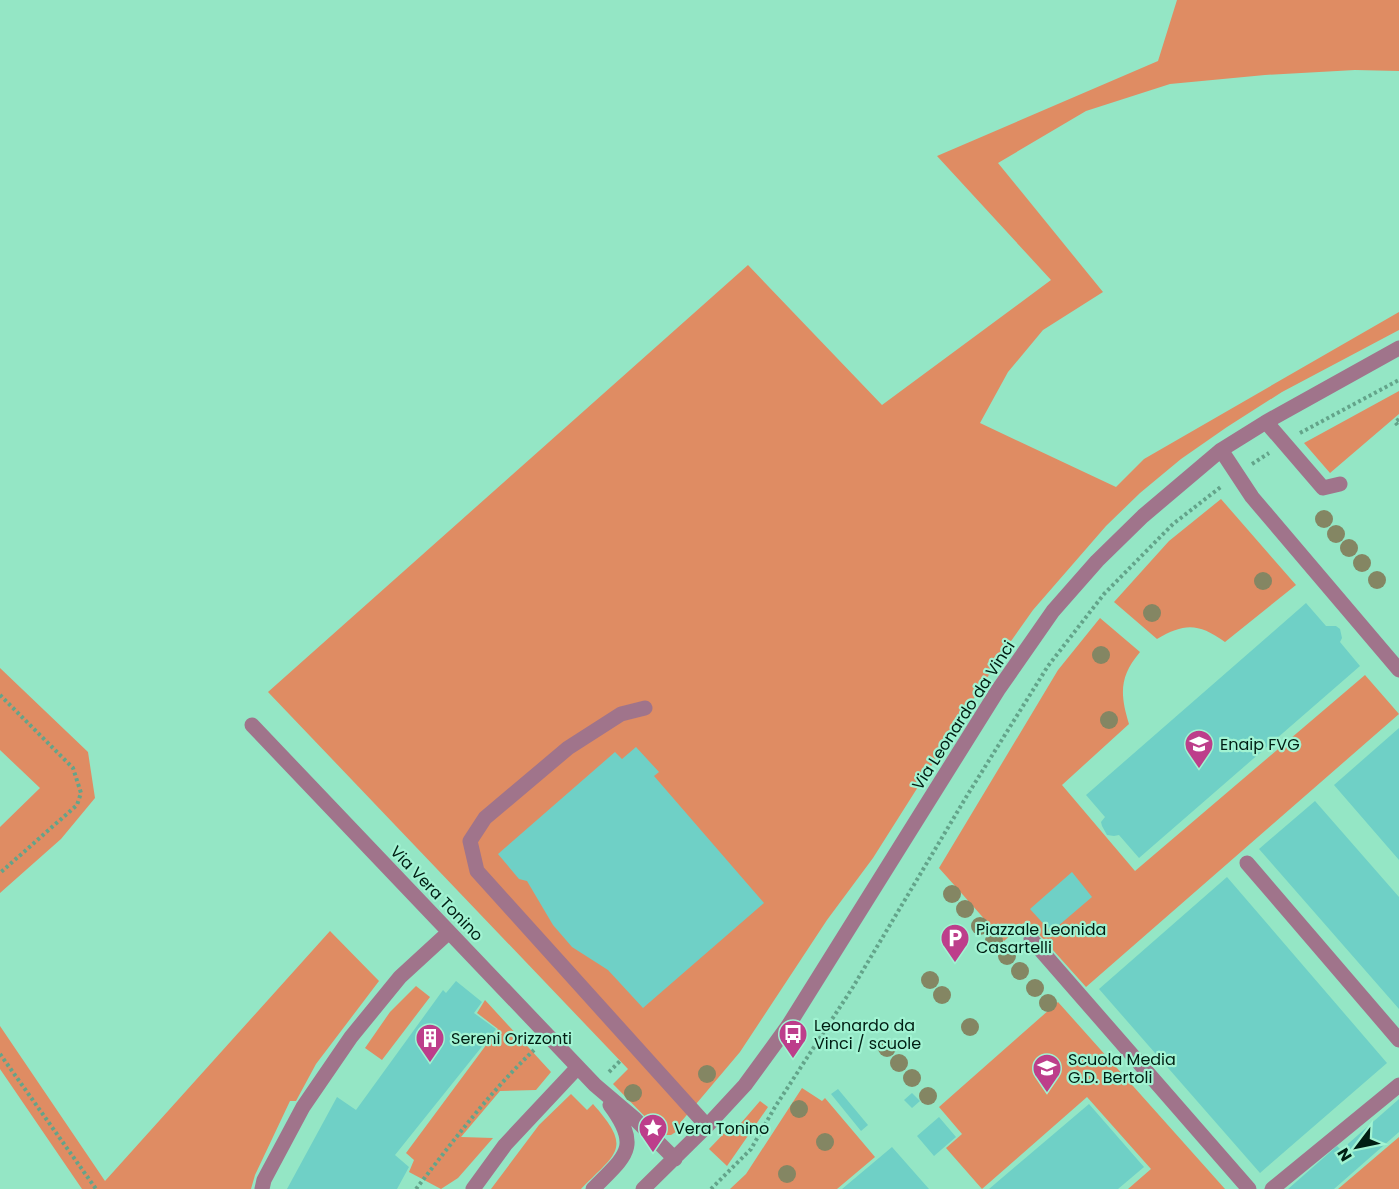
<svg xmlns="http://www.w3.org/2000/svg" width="1399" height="1189" viewBox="0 0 1399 1189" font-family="Poppins,sans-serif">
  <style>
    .green { fill: #df8c63 }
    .building { fill: #6fd0c6 }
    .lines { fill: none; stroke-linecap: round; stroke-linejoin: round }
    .path { stroke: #63a48a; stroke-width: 4; stroke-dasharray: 3 3; stroke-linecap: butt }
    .minor { stroke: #a0748b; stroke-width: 15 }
    .tree { fill: #848663 }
    .labels { text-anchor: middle; stroke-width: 4.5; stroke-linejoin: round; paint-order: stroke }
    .street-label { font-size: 16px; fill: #001e13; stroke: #a1f3d2 }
    .poi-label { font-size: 16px; fill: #001e13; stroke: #a1f3d2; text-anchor: start }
  </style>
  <rect width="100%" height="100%" fill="#94e6c5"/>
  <!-- green -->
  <path class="green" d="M1177,0H1399V71L1355,70L1265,75L1170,84L1086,111L998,163L1103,292L1043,330L1008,372L980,423L1116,487L1144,459L1399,312V330L1282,392L1227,427L1181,459L1140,493L1106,526L1033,610L1004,651L873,858L827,920L740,1052L680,1123L679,1130L671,1135H663L613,1084L628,1069L268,692L748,265L882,405L1051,280L937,156L1158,61Z
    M1399,391V414L1330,473L1304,443Z
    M1221,499L1296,585L1225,642C1198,623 1185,623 1157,639L1114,602L1169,541Z
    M1100,618L1140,652C1119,677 1120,694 1129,724L1062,785L1135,871L1365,675L1399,714L1086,987L1027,921L1004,941L939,868L1058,670Z
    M0,668L88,752L95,798L61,839L0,893V827L40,788L0,750Z
    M330,931L379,981L316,1064L296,1101H290L255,1175L251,1189H82L0,1069V1026L105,1181Z
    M416,986L430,997L382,1060L365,1048L390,1012Z
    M485,1000L551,1072L536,1090L500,1091L461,1137L493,1138L458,1178L441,1189L409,1172L414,1160L406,1153L498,1029L477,1013Z
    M1058,1002L1225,1189H1128L1151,1169L1087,1097L982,1189L946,1148L962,1134L939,1107Z
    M802,1088L822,1101L825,1098L875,1157L837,1189H730L746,1174Z
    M571,1094L587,1110L593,1104C633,1149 617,1152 581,1189H491L539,1125Z
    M760,1101L768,1107L727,1166L709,1149L731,1126L735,1130Z
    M1399,1137V1189H1338Z"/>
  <!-- building -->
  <path class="building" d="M1306,603L1326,626H1336L1340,629L1342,638L1340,642L1360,666L1139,858L1119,835L1114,836L1107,835L1102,826L1101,822L1105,817L1086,795Z
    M1399,728V860L1334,785Z
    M636,747L659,772L654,776L764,903L643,1008L608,970L572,947L553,925L527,881L519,879L498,854L615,752L622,759Z
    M1315,801L1399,897V1009L1259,849Z
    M1072,872L1092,897L1051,932L1030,909Z
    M1227,877L1387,1063L1260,1173L1099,989Z
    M456,981L482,1002L474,1013L496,1029L395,1155L409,1167L397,1189H287L337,1097L356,1110L443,990L446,993Z
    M838,1089L868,1125L861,1131L831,1094Z
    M912,1093L920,1101L912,1108L904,1100Z
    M1399,1099V1132L1334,1189H1288L1337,1146L1341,1150Z
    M1089,1104L1144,1167L1118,1189H989Z
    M939,1117L956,1137L934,1156L917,1136Z
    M892,1147L929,1189H842Z"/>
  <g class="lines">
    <!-- path -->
    <path class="path" d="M1399,419L1395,422L1399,427
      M1300,433L1399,380
      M1252,464L1269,453
      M0,695L73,768L81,793L77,805L0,873
      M0,1054L96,1189
      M609,1072L621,1060
      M416,1189C453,1141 490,1092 534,1050
      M711,1189L751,1149L775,1107L853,987L968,794L1048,666L1104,594L1173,524L1222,486"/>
    <!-- minor -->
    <path class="minor" d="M1266,422L1323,488L1340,484
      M1221,450L1252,497L1399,670
      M645,708L621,714L568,748L485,818L470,841L477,871L707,1126
      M252,725L595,1085L635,1119L675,1159
      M1247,863L1399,1040
      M1031,939L1249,1189
      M262,1189L264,1180L303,1107L351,1037L400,977L449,932
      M473,1189L505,1145L578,1067
      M593,1189C625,1156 642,1148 610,1105
      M643,1189L707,1126L745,1085L788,1026L998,690L1053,611L1097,561L1143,516L1221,450L1266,422L1399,348
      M1272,1189L1399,1085"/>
  </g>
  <!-- trees -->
  <g class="tree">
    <circle cx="1324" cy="519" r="9"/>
    <circle cx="1336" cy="534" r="9"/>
    <circle cx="1349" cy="548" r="9"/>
    <circle cx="1362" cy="563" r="9"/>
    <circle cx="1377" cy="580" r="9"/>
    <circle cx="1263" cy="581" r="9"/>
    <circle cx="1152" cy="613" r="9"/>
    <circle cx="1101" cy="655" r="9"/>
    <circle cx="1109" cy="720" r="9"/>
    <circle cx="952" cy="894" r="9"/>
    <circle cx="965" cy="909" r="9"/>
    <circle cx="980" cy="926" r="9"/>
    <circle cx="994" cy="941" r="9"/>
    <circle cx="1007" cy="956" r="9"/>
    <circle cx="1020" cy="971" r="9"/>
    <circle cx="930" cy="980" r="9"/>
    <circle cx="1035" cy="988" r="9"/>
    <circle cx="942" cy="995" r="9"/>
    <circle cx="1048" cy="1003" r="9"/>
    <circle cx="970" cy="1027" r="9"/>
    <circle cx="887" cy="1048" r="9"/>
    <circle cx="899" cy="1063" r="9"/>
    <circle cx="707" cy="1074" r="9"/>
    <circle cx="912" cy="1078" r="9"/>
    <circle cx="633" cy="1093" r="9"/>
    <circle cx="928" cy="1096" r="9"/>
    <circle cx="799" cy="1109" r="9"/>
    <circle cx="825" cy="1142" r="9"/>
    <circle cx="787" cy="1174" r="9"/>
  </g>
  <!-- icons -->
  <defs>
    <g id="school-pin" transform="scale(1.5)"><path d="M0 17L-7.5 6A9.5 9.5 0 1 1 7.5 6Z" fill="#bd3e8b" stroke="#a1f3d2"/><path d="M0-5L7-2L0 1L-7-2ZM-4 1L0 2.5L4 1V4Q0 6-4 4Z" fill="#fff"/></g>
    <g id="parking-pin" transform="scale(1.5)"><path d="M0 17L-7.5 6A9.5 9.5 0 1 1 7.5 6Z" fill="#bd3e8b" stroke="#a1f3d2"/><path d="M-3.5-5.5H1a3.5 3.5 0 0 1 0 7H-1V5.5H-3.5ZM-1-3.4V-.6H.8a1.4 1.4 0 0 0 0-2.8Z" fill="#fff"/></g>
    <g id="bus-pin" transform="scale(1.5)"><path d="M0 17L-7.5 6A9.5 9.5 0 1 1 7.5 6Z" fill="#bd3e8b" stroke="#a1f3d2"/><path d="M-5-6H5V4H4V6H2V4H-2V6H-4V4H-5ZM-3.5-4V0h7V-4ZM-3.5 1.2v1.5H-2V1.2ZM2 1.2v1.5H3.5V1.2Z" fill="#fff"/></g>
    <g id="building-pin" transform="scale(1.5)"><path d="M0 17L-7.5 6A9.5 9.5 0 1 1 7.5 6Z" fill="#bd3e8b" stroke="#a1f3d2"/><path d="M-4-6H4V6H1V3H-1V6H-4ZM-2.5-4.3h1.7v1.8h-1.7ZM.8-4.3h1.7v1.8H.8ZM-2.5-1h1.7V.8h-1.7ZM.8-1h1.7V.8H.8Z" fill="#fff"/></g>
    <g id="sight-pin" transform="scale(1.5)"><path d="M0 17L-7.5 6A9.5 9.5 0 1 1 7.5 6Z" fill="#bd3e8b" stroke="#a1f3d2"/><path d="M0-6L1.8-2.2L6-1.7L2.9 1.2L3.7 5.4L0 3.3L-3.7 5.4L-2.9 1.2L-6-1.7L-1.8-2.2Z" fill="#fff"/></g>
  </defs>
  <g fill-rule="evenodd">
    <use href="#school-pin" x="1199" y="744"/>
    <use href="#parking-pin" x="955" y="938"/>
    <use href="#bus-pin" x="793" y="1034"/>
    <use href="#building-pin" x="430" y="1038"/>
    <use href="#school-pin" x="1047" y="1068"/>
    <use href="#sight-pin" x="653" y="1128"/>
  </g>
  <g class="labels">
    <!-- street labels -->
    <g class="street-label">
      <text transform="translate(963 715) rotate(-57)" y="6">Via Leonardo da Vinci</text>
      <text transform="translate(437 893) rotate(46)" y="6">Via Vera Tonino</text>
    </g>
    <!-- poi labels -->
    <g class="poi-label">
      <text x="1220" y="750">Enaip FVG</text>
      <text x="976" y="935">Piazzale Leonida<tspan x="976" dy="18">Casartelli</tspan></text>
      <text x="814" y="1031">Leonardo da<tspan x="814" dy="18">Vinci / scuole</tspan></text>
      <text x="451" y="1044">Sereni Orizzonti</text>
      <text x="1068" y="1065">Scuola Media<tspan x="1068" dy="18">G.D. Bertoli</tspan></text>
      <text x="674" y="1134">Vera Tonino</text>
    </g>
  </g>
  <!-- north arrow -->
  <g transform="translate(1357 1147) rotate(238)" stroke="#a1f3d2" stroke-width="4.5" paint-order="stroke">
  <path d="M0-4.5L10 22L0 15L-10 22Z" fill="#001e13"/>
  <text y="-9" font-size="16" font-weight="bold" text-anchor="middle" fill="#001e13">N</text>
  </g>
</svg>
